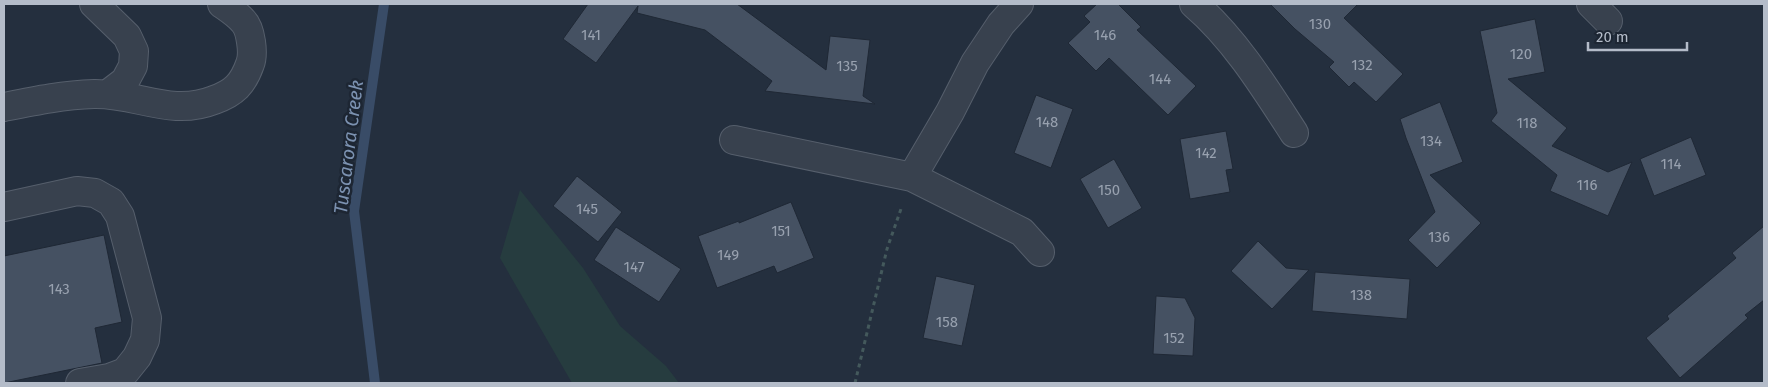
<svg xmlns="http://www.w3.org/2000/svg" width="1768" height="387" viewBox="0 0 1768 387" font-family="'Fira Sans',sans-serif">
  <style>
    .green { fill: #263c3f }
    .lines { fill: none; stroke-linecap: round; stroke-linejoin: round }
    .stream { stroke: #394c67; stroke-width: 10 }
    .building { fill: #455162; stroke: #1f2835 }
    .minor-casing { stroke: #565f6c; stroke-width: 30 }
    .path { stroke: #44595c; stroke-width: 3; stroke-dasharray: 4 4; stroke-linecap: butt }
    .minor { stroke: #38414e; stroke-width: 28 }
    .labels { text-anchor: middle; stroke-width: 5; stroke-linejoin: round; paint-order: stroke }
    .number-label { font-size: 15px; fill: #98a1af }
    .water-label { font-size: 19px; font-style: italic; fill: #7c92b1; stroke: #1d2633 }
  </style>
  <rect width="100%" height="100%" fill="#242f3e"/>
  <!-- green -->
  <path class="green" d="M520,190L583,268L620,326L666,366L679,383H572L500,258Z"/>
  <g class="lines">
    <!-- stream -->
    <path class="stream" d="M375,383L354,211L384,4"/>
  </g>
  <!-- building -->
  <path class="building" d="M588,4H737L826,70L830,36L870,40L863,96L875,104L765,91L772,81L705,30L637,13L638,6L596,63L563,39Z
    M1097,4H1118L1141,27L1137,30L1196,86L1168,115L1109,58L1096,71L1068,43L1090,22L1084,16Z
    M1270,4H1358L1344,18L1403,74L1376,102L1354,82L1349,87L1329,67L1334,62L1295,29Z
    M1535,19L1545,72L1508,79L1567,128L1552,146L1608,172L1632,162L1608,216L1550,191L1557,175L1491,121L1497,113L1480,31Z
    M1036,95L1073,109L1051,168L1014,153Z
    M1440,102L1463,162L1430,175L1481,223L1437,268L1408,240L1435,212L1406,138L1400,119Z
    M1226,131L1233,169L1226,170L1230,192L1190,199L1180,139Z
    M1691,137L1706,175L1654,196L1640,159Z
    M1114,159L1142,208L1108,228L1080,179Z
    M577,176L622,212L598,242L553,206Z
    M791,202L814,258L777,273L774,266L717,288L698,236L739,221V223Z
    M1764,226V300L1745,315L1748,318L1680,378L1646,338L1669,319L1667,316L1736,258L1732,253Z
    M616,227L681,269L659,302L594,260Z
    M104,235L122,322L95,328L102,363L4,383V256Z
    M1258,241L1286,268L1309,270L1272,309L1231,271Z
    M1315,272L1410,279L1407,319L1312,311Z
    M936,276L975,285L962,346L923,338Z
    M1156,296L1185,298L1195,318L1193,356L1153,354Z"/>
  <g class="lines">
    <!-- minor casing -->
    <g class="minor-casing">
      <path id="minor" d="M94,4L127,36L134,51L133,66L125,81L108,94
        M1194,4C1234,38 1265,88 1294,133
        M1591,4L1608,21
        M4,107C34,101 63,95 94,94C137,93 171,117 214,100C234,93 243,84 250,64C254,54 251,29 243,21C237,14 229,9 222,4
        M734,140L912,177L1022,232L1040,252
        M912,177L950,112L975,63L1001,24L1019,4
        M4,207L77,191L95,193L111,202L120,216L147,318L145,340L137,357L125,372L109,378L80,383"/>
    </g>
    <!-- path -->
    <path class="path" d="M855,383L887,249L902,206"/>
    <!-- minor -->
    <use href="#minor" class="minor"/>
  </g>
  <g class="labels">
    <!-- number labels -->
    <g class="number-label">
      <text x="1320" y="29">130</text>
      <text x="591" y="40">141</text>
      <text x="1105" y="40">146</text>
      <text x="1521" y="59">120</text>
      <text x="1362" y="70">132</text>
      <text x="847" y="71">135</text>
      <text x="1160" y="84">144</text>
      <text x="1047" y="127">148</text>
      <text x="1527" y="128">118</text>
      <text x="1431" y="146">134</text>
      <text x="1206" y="158">142</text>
      <text x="1671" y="169">114</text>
      <text x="1587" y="190">116</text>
      <text x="1109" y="195">150</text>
      <text x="587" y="214">145</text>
      <text x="781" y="236">151</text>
      <text x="1439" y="242">136</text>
      <text x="728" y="260">149</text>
      <text x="634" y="272">147</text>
      <text x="59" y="294">143</text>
      <text x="1361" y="300">138</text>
      <text x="947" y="327">158</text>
      <text x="1174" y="343">152</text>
    </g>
    <!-- water labels -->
    <g class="water-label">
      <text transform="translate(348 147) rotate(-83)" y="7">Tuscarora Creek</text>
    </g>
  </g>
  <!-- border -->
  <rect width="1768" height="387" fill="none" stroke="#b4bcc9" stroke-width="10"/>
  <!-- scale -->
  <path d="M1588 42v8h99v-8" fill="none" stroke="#b4bcc9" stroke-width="2.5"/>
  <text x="1596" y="42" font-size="15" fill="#b4bcc9" stroke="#1d2633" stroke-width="4" paint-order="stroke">20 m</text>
</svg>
